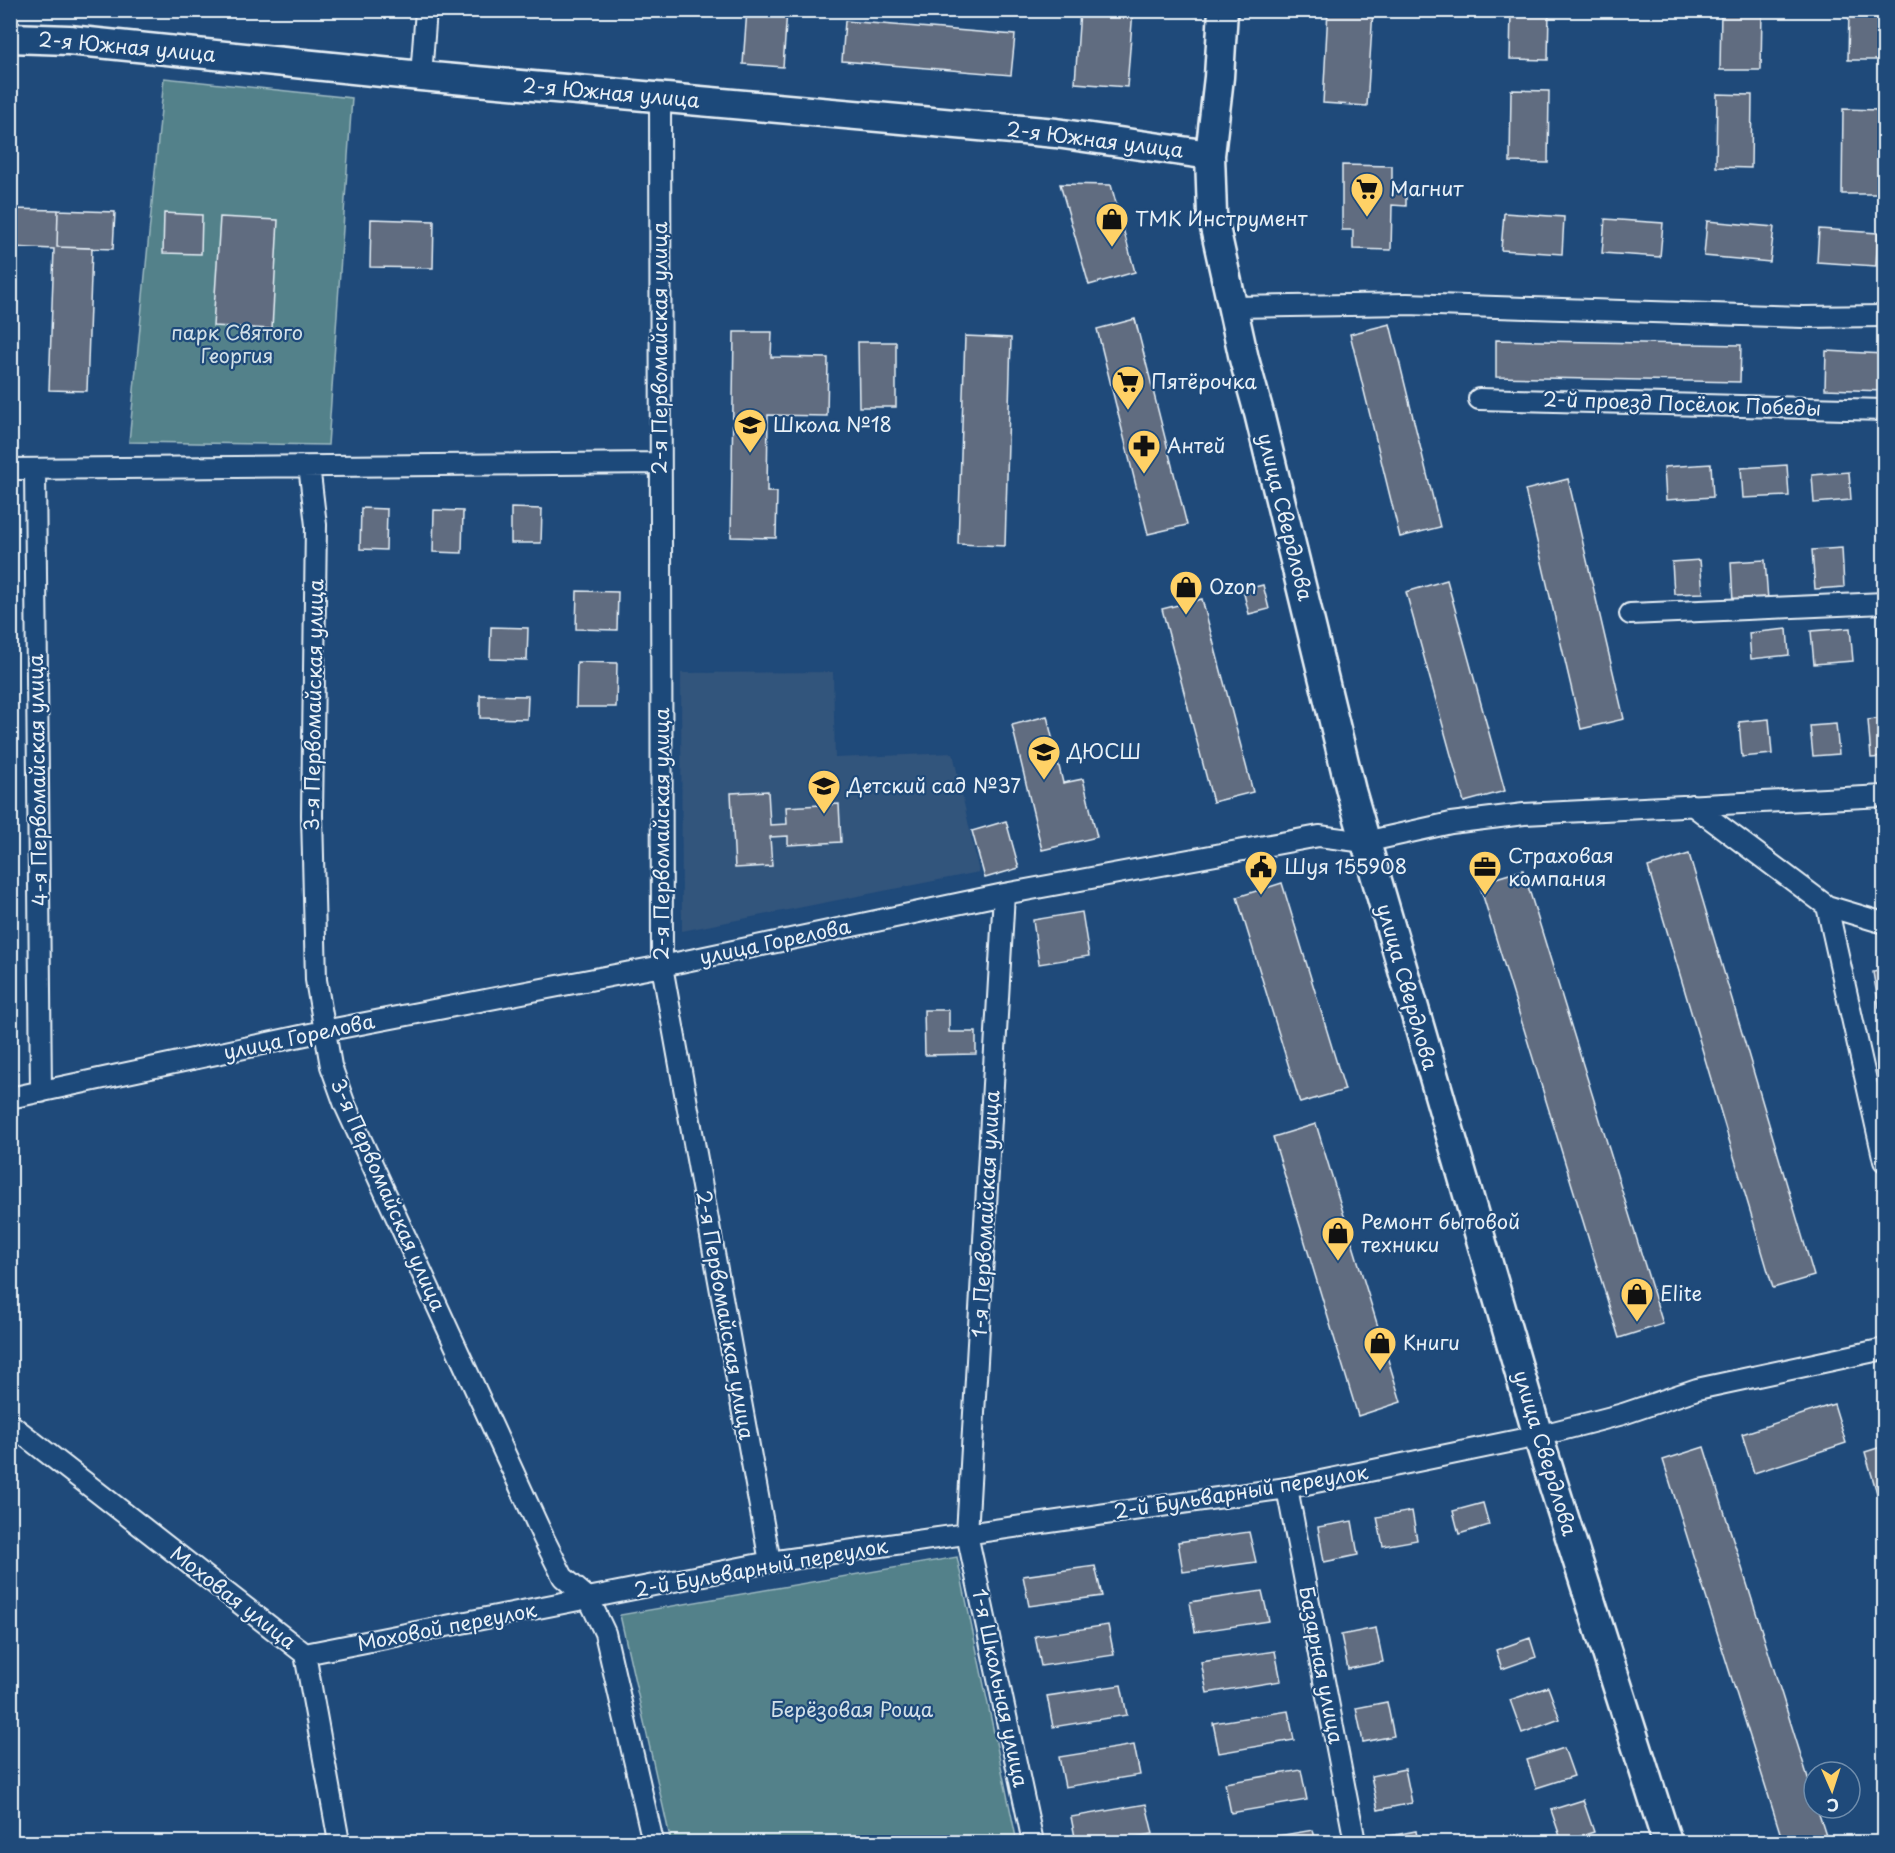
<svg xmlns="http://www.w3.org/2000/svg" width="1895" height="1853" viewBox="0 0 1895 1853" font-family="'Playpen Sans',sans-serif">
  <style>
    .built { fill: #32547c }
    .green { fill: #52818a; stroke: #9db9c1; stroke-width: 1.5 }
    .building { fill: #606c80; stroke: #e8f1f8; stroke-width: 1.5 }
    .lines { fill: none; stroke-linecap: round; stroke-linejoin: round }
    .street-casing { stroke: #e8f1f8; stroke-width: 24 }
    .secondary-casing { stroke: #e8f1f8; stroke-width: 33 }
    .street { stroke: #1f4a7a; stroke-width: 20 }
    .secondary { stroke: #1f4a7a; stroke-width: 28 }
    .labels { text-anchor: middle; stroke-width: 4.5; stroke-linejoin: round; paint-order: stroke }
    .street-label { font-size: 20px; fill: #e8f1f8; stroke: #1f4a7a }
    .poi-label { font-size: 20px; fill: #e8f1f8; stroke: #1f4a7a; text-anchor: start }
    .park-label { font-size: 20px; fill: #d2e0e8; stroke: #1f4a7a }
  </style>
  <rect width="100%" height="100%" fill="#1f4a7a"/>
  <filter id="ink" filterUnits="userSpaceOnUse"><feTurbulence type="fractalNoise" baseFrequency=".0167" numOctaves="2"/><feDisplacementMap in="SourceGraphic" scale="12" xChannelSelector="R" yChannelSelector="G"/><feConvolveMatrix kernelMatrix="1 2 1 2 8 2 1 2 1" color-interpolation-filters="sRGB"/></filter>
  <g filter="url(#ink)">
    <!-- built -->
    <path class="built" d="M833,672L835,758L953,753L979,872L682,931L681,673Z"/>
    <!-- green -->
    <path class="green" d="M164,78L352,98L328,445L129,442Z
      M957,1557L1017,1842H671L620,1615Z"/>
    <!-- building -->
    <path class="building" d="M747,10H787L783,67L743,64Z
      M1080,10H1133L1127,87L1075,83Z
      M1328,10H1373L1367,106L1323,103Z
      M1511,10H1549L1548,60L1510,59Z
      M1721,10H1762L1761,70H1720Z
      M1849,10H1883V60H1848Z
      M845,21L1015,35L1011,75L842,61Z
      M1511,90L1549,91L1548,163L1510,162Z
      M1717,94L1752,95L1751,168L1716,167Z
      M1843,109L1879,110L1878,194H1842Z
      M1342,165L1392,166V187H1406V206L1392,205L1391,250L1353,249V230H1342Z
      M1060,184L1111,185L1135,272L1089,285Z
      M10,209L58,210L57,247L92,248L87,391L49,390L54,249L10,247Z
      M58,210L115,212L113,249L57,247Z
      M164,213L202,215L201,254L163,253Z
      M1504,213L1564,217L1562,254L1501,250Z
      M220,217L278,220L272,329L213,326Z
      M371,219L434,221L433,268L370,267Z
      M1605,219L1663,223L1660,257L1602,253Z
      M1707,221L1774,227L1770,262L1704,256Z
      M1819,229L1878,233L1876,266L1817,262Z
      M1135,319L1187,525L1148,534L1097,329Z
      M1390,324L1440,527L1400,537L1350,334Z
      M734,332H772L771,357L828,358L827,416L768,415L767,492H777L776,538L731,537Z
      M965,336L1011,338L1005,546L958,544Z
      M1496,340L1741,345L1740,382L1496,377Z
      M858,342H896V407H859Z
      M1826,351L1884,354V391L1825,389Z
      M1711,464L1713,497L1666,500L1664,467Z
      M1787,465L1789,496L1743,498L1741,468Z
      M1849,472L1851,500L1814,503L1812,475Z
      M1568,479L1624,719L1581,729L1525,490Z
      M361,508L387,509L386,550L360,549Z
      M511,508L542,509L541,543H511Z
      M434,510L463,511L462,553L433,552Z
      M1842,548L1844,587L1815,589L1812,550Z
      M1700,560L1703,593L1674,594L1672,562Z
      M1765,560L1768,600L1733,602L1731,562Z
      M1447,580L1505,791L1464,802L1406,592Z
      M1263,585L1269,609L1249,614L1243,590Z
      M577,591L618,592L617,630L576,629Z
      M1202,599L1253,792L1213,802L1162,609Z
      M1884,625V657H1880L1877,626Z
      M491,627L528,628L527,660L490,659Z
      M1850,628L1853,661L1814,664L1811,631Z
      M1787,629L1789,655L1751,659L1749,633Z
      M577,662L617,663L616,707H576Z
      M480,695L528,696L527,719L480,718Z
      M1047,716L1063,783L1083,779L1097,837L1042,850L1012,725Z
      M1884,718V757L1871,758L1868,720Z
      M1769,719L1772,754L1742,757L1739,722Z
      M1836,724L1839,754L1813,756L1810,726Z
      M768,791L770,825L787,824L786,807L839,804L841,842L788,845V836L770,837L772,866L735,868L731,793Z
      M1006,821L1019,868L985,878L972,831Z
      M1689,854L1814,1276L1773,1288L1648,867Z
      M1523,870L1663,1324L1619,1338L1479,883Z
      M1282,883L1345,1090L1300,1103L1237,897Z
      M1082,912L1089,956L1039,964L1033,920Z
      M1884,970V1006L1879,1007L1873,972Z
      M924,1010H949V1032H976V1054L925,1055Z
      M1316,1124L1401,1402L1358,1416L1273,1137Z
      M1834,1404L1846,1443L1754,1473L1742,1434Z
      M1884,1446V1517L1865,1452Z
      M1704,1447L1814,1797V1808H1817L1828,1842H1783L1663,1460Z
      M1483,1503L1489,1525L1459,1534L1453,1511Z
      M1412,1511L1417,1540L1383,1546L1377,1517Z
      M1352,1521L1358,1555L1324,1562L1318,1527Z
      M1249,1532L1256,1562L1183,1572L1178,1542Z
      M1095,1566L1102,1596L1029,1606L1023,1576Z
      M1262,1591L1269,1621L1195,1632L1190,1602Z
      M1108,1625L1114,1655L1041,1666L1035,1636Z
      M1376,1628L1383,1662L1348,1669L1341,1635Z
      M1530,1638L1536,1657L1502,1669L1496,1650Z
      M1275,1651L1281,1681L1207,1693L1201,1662Z
      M1121,1685L1127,1715L1053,1727L1047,1696Z
      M1548,1687L1560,1719L1522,1733L1510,1700Z
      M1387,1702L1394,1736L1363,1742L1356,1708Z
      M1288,1711L1294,1740L1219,1753L1213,1723Z
      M1134,1745L1140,1775L1065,1787L1059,1757Z
      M1564,1748L1574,1776L1536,1788L1527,1760Z
      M1405,1769L1412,1803L1378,1810L1371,1776Z
      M1301,1770L1307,1800L1231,1813L1225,1783Z
      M1583,1800L1594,1832L1562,1842L1551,1810Z
      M1146,1804L1153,1834L1104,1842H1076L1071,1817Z
      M1313,1830L1316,1842H1242Z
      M1416,1831L1418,1842H1386L1384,1837Z"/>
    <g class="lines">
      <!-- street casing -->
      <g class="street-casing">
        <path id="street" d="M421,76L426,10
          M660,97L662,966L770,1562
          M1233,307L1407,304L1803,317L1884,316
          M1479,399L1884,410
          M314,467L310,474L316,525L312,815L316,980L331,1066L345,1105L544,1539L563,1577L589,1599L605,1633L653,1842
          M10,469L660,463
          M35,469L41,1092
          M1630,614L1884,603
          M1692,805L1827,906L1884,923
          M1004,894L967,1534L1033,1842
          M1827,906L1884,1161
          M10,1098L324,1031L662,966L1004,894L1319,836L1365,842L1451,823L1524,814L1884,796
          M10,1424L305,1654L339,1842
          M1287,1488L1355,1842
          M305,1654L770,1562L1287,1488L1538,1436L1623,1414L1697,1389L1884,1349"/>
      </g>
      <!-- secondary casing -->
      <g class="secondary-casing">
        <path id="secondary" d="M1223,10L1219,77L1210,155L1212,214L1244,359L1259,413L1351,791L1538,1436L1667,1842
          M10,38L69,40L421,76L1056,133L1210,155"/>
      </g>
      <!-- street -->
      <use href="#street" class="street"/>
      <!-- secondary -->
      <use href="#secondary" class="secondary"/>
    </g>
  </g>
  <!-- icons -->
  <defs>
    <g id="supermarket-pin" transform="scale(1.725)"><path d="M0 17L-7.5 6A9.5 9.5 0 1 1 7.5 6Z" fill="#ffd166" stroke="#1f4a7a"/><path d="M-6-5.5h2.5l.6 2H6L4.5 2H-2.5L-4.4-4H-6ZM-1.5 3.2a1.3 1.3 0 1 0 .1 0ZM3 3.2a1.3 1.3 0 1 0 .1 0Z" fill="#111"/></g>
    <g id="shop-pin" transform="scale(1.725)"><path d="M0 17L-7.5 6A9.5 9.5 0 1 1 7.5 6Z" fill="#ffd166" stroke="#1f4a7a"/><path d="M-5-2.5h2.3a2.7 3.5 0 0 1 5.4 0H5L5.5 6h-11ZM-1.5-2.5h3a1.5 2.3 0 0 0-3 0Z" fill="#111"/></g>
    <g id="school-pin" transform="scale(1.725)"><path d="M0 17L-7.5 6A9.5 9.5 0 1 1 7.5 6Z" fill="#ffd166" stroke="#1f4a7a"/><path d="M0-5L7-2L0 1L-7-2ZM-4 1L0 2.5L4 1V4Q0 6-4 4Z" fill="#111"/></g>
    <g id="pharmacy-pin" transform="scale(1.725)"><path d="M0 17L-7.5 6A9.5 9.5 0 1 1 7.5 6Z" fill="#ffd166" stroke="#1f4a7a"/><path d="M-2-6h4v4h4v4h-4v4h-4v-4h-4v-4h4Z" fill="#111"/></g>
    <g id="civic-pin" transform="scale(1.725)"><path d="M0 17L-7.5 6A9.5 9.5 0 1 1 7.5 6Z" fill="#ffd166" stroke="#1f4a7a"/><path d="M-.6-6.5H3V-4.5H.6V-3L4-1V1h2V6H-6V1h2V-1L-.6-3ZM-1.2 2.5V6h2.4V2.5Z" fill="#111"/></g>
    <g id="office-pin" transform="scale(1.725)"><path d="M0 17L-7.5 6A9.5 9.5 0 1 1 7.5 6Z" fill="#ffd166" stroke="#1f4a7a"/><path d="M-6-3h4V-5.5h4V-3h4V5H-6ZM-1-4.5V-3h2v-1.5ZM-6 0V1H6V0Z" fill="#111"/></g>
  </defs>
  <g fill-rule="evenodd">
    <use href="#supermarket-pin" x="1367" y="189"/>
    <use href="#shop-pin" x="1112" y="219"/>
    <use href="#supermarket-pin" x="1128" y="382"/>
    <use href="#school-pin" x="750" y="425"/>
    <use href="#pharmacy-pin" x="1144" y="446"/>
    <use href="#shop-pin" x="1186" y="587"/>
    <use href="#school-pin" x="1044" y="752"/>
    <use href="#school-pin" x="824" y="786"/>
    <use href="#civic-pin" x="1261" y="867"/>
    <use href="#office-pin" x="1485" y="867"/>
    <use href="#shop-pin" x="1338" y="1233"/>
    <use href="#shop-pin" x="1637" y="1294"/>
    <use href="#shop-pin" x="1380" y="1343"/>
  </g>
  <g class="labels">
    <!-- street labels -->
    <g class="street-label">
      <text transform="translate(127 47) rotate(5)" y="7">2-я Южная улица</text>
      <text transform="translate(611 93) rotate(5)" y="7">2-я Южная улица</text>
      <text transform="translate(1095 140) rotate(7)" y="7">2-я Южная улица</text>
      <text transform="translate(660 348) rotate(-90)" y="7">2-я Первомайская улица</text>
      <text transform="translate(1682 404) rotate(2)" y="7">2-й проезд Посёлок Победы</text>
      <text transform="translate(1285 517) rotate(76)" y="7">улица Свердлова</text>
      <text transform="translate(314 705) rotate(-89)" y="7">3-я Первомайская улица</text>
      <text transform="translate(38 780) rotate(-91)" y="7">4-я Первомайская улица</text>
      <text transform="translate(662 834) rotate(-90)" y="7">2-я Первомайская улица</text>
      <text transform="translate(775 942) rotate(-12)" y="7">улица Горелова</text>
      <text transform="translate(1407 987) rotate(74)" y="7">улица Свердлова</text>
      <text transform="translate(299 1037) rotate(-12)" y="7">улица Горелова</text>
      <text transform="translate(388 1195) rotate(66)" y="7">3-я Первомайская улица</text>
      <text transform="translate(986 1214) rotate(-87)" y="7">1-я Первомайская улица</text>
      <text transform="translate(725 1315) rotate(80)" y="7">2-я Первомайская улица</text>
      <text transform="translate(1545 1453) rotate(73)" y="7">улица Свердлова</text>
      <text transform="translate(1241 1492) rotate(-9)" y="7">2-й Бульварный переулок</text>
      <text transform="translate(761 1568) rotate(-10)" y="7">2-й Бульварный переулок</text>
      <text transform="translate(233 1598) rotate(38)" y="7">Моховая улица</text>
      <text transform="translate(447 1627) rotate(-11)" y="7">Моховой переулок</text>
      <text transform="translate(1321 1665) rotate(79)" y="7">Базарная улица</text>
      <text transform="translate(1000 1688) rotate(78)" y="7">1-я Школьная улица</text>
    </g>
    <!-- poi labels -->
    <g class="poi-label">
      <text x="1390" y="196">Магнит</text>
      <text x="1135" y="226">ТМК Инструмент</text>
      <text x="1151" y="389">Пятёрочка</text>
      <text x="773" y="432">Школа №18</text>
      <text x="1167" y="453">Антей</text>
      <text x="1209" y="594">Ozon</text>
      <text x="1067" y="759">ДЮСШ</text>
      <text x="847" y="793">Детский сад №37</text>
      <text x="1508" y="863">Страховая<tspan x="1508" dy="23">компания</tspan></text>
      <text x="1284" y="874">Шуя 155908</text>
      <text x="1361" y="1229">Ремонт бытовой<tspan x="1361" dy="23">техники</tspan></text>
      <text x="1660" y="1301">Elite</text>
      <text x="1403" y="1350">Книги</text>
    </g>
    <!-- park labels -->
    <g class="park-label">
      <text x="237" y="340">парк Святого<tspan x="237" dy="23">Георгия</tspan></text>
      <text x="852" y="1717">Берёзовая Роща</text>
    </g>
  </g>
  <!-- margin -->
  <rect width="1895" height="1853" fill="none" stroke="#1f4a7a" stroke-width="36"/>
  <rect x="18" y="18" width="1859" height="1817" fill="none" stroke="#e8f1f8" stroke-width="2" filter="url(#ink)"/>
  <!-- north arrow -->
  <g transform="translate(1832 1790) rotate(177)"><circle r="28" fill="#1f4a7a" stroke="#6f8dac" stroke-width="1.5"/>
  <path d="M0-4.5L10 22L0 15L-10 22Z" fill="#ffd166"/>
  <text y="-9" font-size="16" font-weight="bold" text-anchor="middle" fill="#e8f1f8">С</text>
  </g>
</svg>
